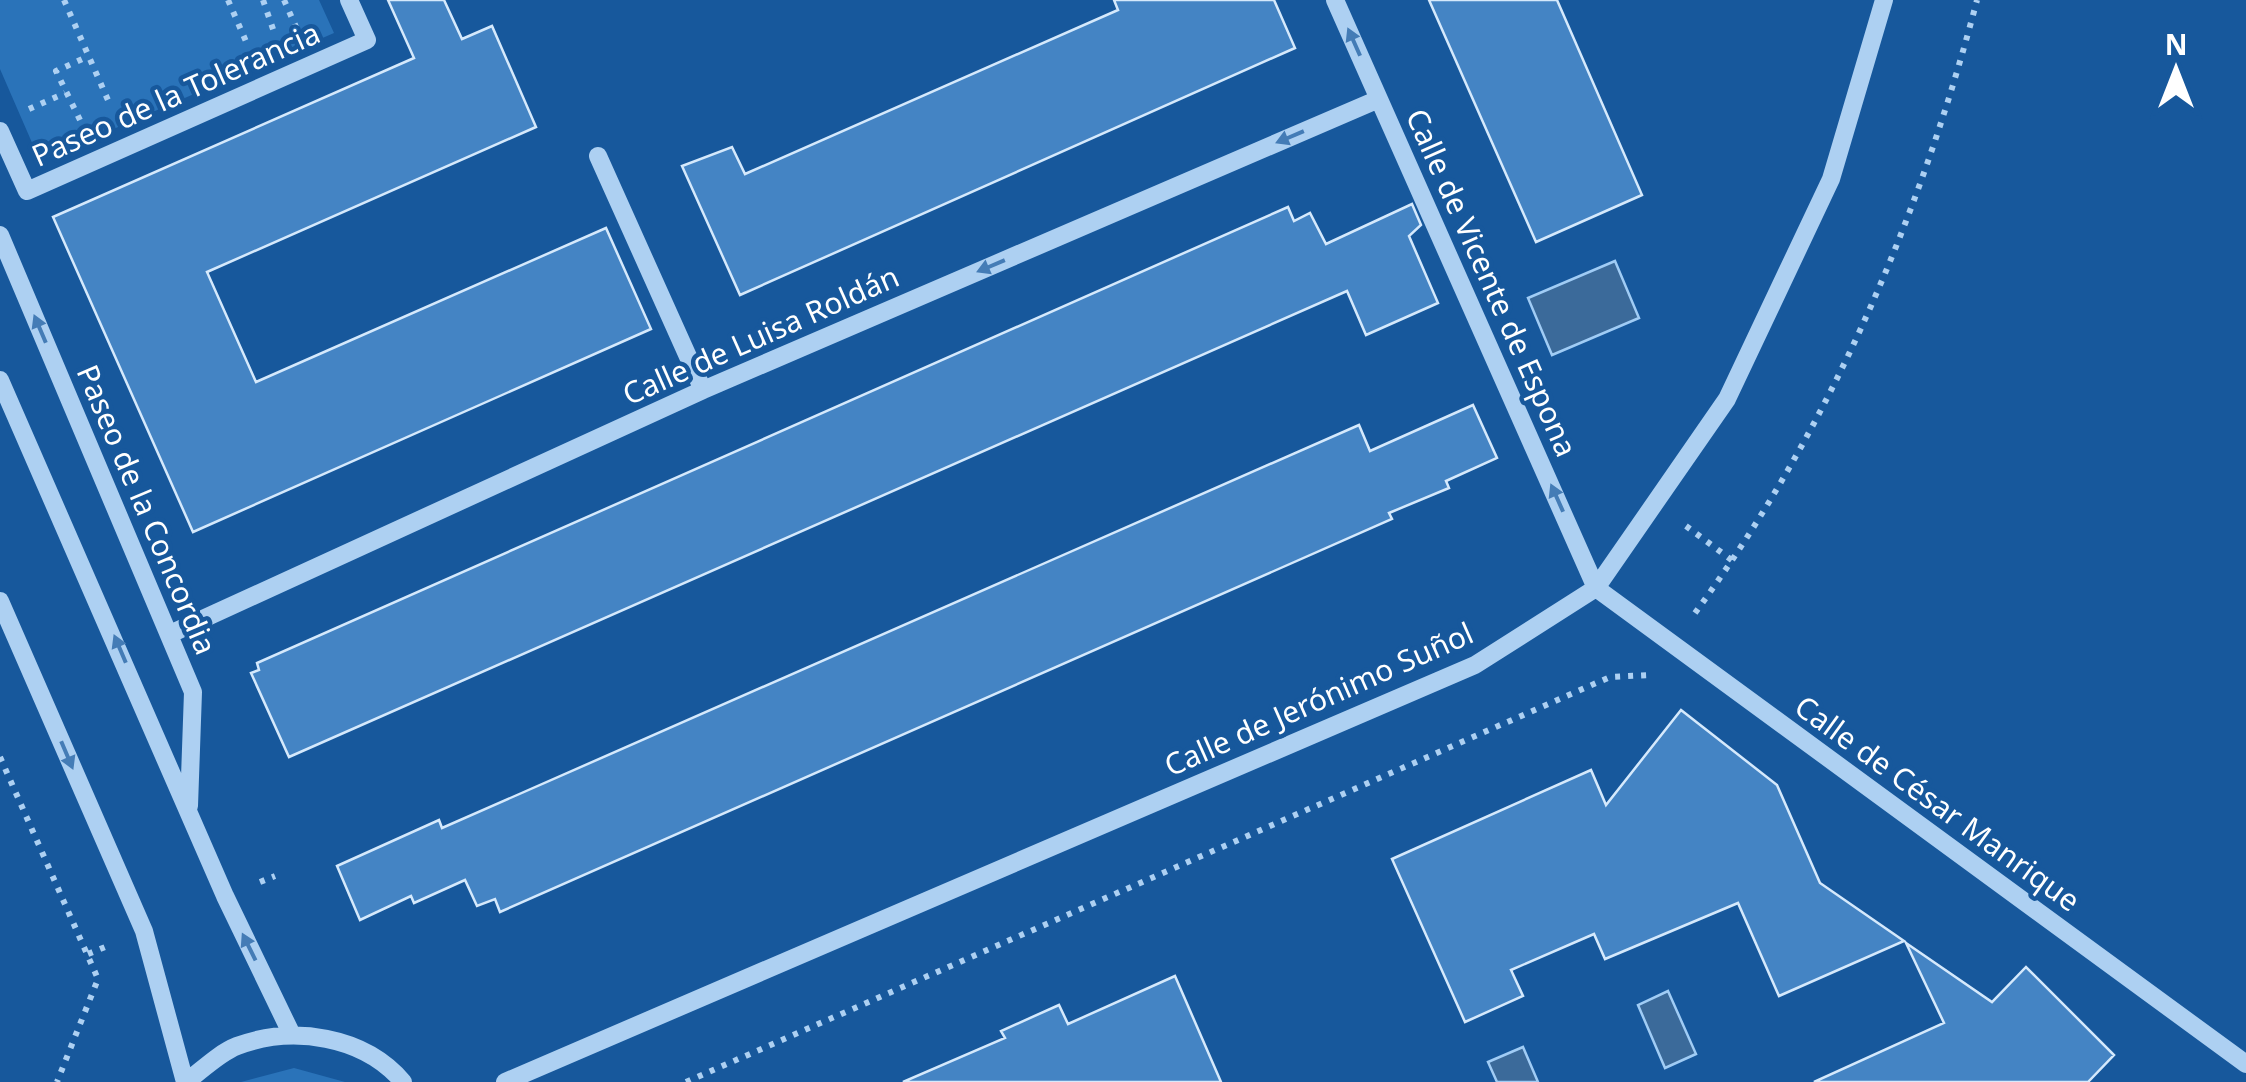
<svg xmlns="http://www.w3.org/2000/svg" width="2246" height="1082" viewBox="0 0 2246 1082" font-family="'Noto Sans',sans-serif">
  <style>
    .green { fill: #2a73b9 }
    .water { fill: #3b6a9a; stroke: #a0ccf5; stroke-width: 2.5 }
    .building { fill: #4484c4; stroke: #d5e9fc; stroke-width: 2.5 }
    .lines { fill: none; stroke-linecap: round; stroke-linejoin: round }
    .path { stroke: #add0f2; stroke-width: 6; stroke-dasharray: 5 8; stroke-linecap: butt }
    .minor { stroke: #add0f2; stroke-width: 18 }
    .oneway { fill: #447cb6 }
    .labels { text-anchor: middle; stroke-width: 9; stroke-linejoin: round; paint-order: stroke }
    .street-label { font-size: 30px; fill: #fff; stroke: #17589c }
  </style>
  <rect width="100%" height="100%" fill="#17589c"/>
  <!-- green -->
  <path class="green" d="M0,0H319L334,33L40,161L0,69Z
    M294,1068L345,1082H241Z"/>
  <!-- water -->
  <path class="water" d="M1615,261L1639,318L1552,355L1528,298Z
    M1668,991L1696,1054L1665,1068L1638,1005Z
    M1523,1047L1538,1082H1497L1488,1062Z"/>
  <!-- building -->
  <path class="building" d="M388,0H444L462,39L492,26L536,127L207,272L256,382L606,228L651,329L193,532L53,217L414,58Z
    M1114,0H1274L1295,48L740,295L682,166L732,147L745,174L1118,10Z
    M1429,0H1557L1642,195L1536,242Z
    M1412,204L1421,225L1409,236L1438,303L1366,335L1347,291L289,757L251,673L259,670L257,663L1288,207L1294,221L1310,213L1326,244Z
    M1473,405L1497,458L1446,481L1449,488L1389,513L1392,519L500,912L495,899L477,906L465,880L414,903L411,896L360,920L337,866L439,820L442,828L1359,425L1370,451Z
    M1681,710L1777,785L1820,883L1904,941L1779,996L1738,903L1605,959L1594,934L1511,970L1523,996L1465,1022L1392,859L1591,770L1606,805Z
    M1906,943L1992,1002L2026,967L2114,1055L2088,1082H1814L1944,1023Z
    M1175,976L1221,1082H903L1005,1038L1001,1031L1059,1005L1068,1024Z"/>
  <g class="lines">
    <!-- path -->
    <path class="path" d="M64,0L111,107
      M228,0L248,46
      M263,0L275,35
      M284,0L296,27
      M29,109L65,93
      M80,120L56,71L89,56
      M1686,526L1733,561
      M1695,613C1829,430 1920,218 1977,0
      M0,757L98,979L57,1082
      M260,882L275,876
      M88,954L110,945
      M686,1082L1610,677L1649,675"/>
    <!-- minor -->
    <path class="minor" d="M1335,0L1596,588L2246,1064
      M0,131L27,191L367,40L349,0
      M598,156L703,390
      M0,235L193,692L189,806
      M0,380L225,896L292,1035
      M0,601L144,931L185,1082
      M170,634L703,390L1379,99
      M186,1082C201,1071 219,1053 237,1046C293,1025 364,1036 403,1082
      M505,1082L1475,665L1596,588L1727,399L1831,179L1884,0"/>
  </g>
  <!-- one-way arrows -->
  <defs><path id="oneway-solid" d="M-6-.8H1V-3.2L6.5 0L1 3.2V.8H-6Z" transform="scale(2.5)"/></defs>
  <g class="oneway">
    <use href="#oneway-solid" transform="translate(1354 42) rotate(-114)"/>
    <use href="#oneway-solid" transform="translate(1290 137) rotate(157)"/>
    <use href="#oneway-solid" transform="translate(991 266) rotate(157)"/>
    <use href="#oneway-solid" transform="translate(40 329) rotate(-113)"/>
    <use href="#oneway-solid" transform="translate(1557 498) rotate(-114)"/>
    <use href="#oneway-solid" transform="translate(120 649) rotate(-113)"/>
    <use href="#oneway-solid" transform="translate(67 755) rotate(67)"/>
    <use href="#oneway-solid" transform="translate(249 947) rotate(-116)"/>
  </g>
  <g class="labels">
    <!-- street labels -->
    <g class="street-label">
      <text transform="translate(176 95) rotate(-24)" y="10">Paseo de la Tolerancia</text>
      <text transform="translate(1491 283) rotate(66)" y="10">Calle de Vicente de Espona</text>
      <text transform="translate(761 336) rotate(-24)" y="10">Calle de Luisa Roldán</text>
      <text transform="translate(146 510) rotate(67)" y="10">Paseo de la Concordia</text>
      <text transform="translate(1319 700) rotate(-24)" y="10">Calle de Jerónimo Suñol</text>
      <text transform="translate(1937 804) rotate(36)" y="10">Calle de César Manrique</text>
    </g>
  </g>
  <!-- north arrow -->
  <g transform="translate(2176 70)" stroke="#17589c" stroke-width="8" paint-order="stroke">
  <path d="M0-8L18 38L0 25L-18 38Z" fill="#ffffff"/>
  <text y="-15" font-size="28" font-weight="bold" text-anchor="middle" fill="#ffffff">N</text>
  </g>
</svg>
